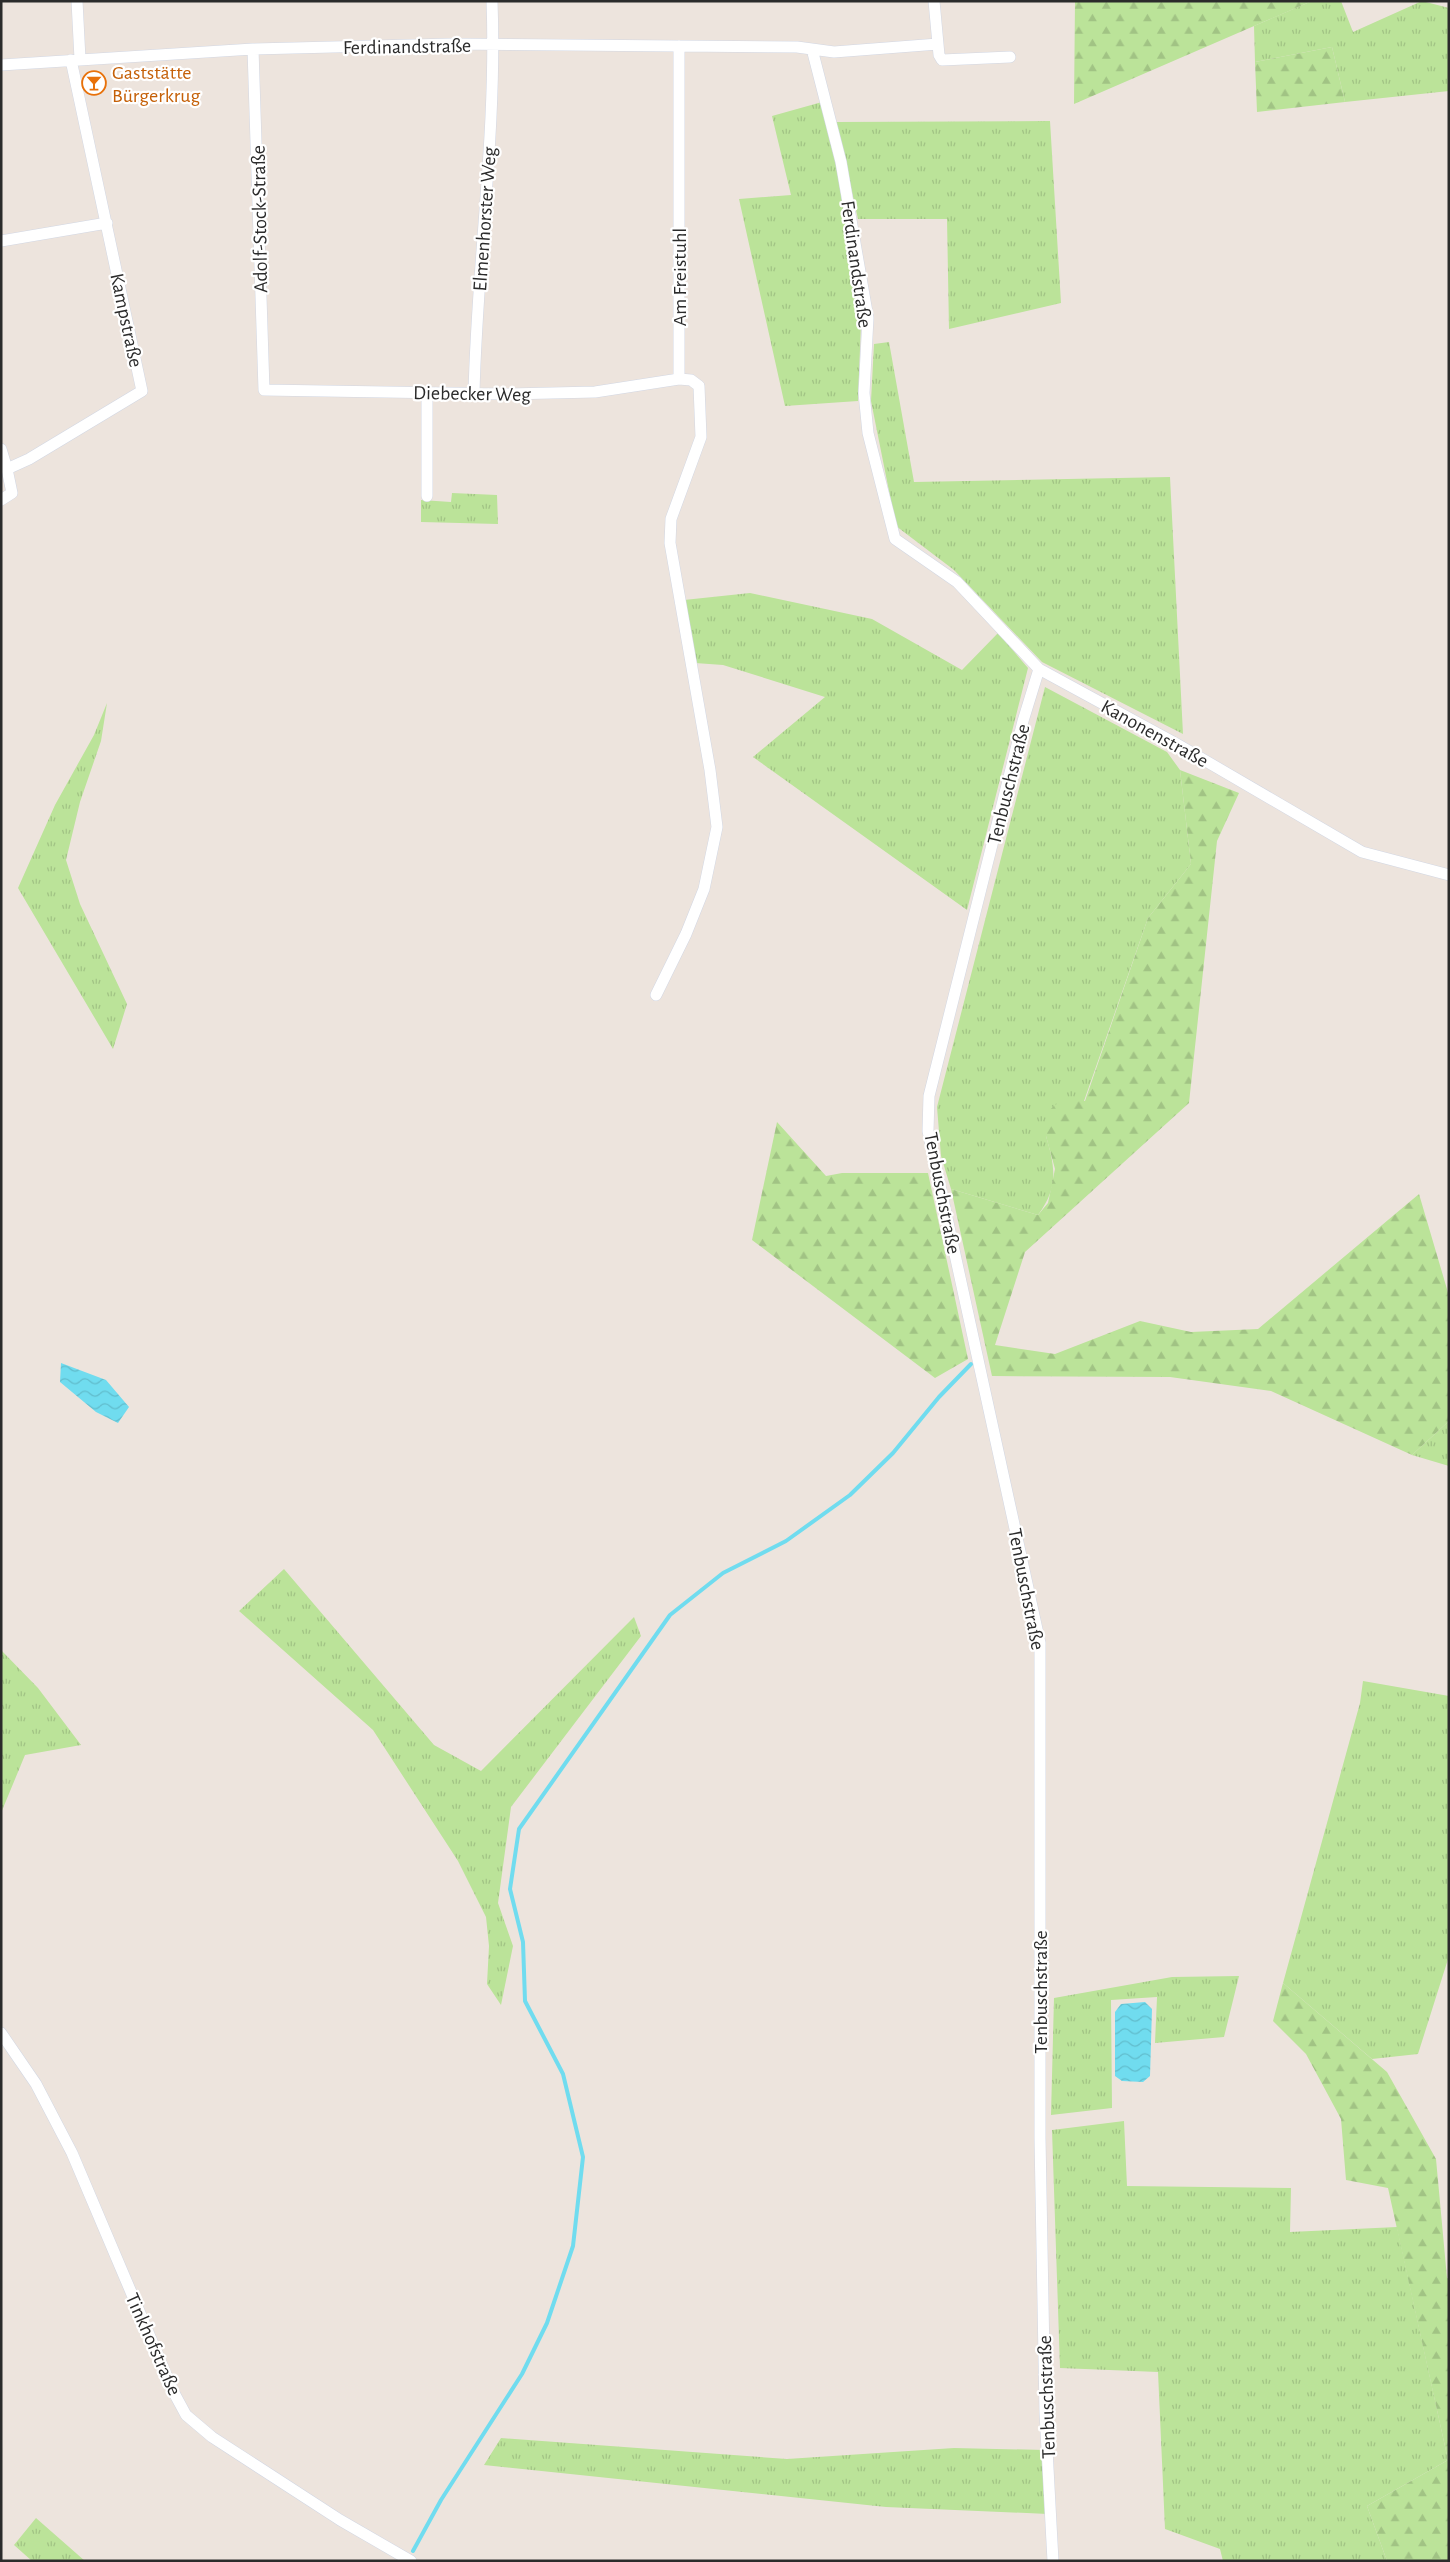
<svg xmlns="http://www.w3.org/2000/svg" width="1450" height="2562" viewBox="0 0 1450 2562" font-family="'Alegreya Sans',sans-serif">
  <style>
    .grass { fill: url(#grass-tufts) }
    .forest { fill: url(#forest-firs) }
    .water { fill: url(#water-waves) }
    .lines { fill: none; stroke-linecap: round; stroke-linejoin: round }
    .stream { stroke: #70dcef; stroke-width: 4 }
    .street-casing { stroke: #d2d7e3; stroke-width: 12 }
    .street { stroke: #fff; stroke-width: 11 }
    .labels { text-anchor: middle; stroke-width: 4.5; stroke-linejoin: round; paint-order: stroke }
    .street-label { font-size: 20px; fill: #2b2b2b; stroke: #fff }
    .food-label { font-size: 20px; fill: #c56008; stroke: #fff; text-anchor: start }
  </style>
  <defs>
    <pattern id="grass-tufts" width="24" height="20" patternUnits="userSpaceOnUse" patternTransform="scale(1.25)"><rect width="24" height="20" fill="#bbe399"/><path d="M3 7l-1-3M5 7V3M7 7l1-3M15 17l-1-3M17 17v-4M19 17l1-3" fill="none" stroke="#a1c384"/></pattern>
    <pattern id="forest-firs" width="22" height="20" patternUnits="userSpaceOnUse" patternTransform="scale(1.25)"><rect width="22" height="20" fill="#bbe399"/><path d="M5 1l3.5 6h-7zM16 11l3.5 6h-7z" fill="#a1c384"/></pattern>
    <pattern id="water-waves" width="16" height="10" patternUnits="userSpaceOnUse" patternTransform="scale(1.25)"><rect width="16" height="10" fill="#70dcef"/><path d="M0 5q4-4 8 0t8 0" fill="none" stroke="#61bdcd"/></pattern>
  </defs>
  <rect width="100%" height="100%" fill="#ede4dd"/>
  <!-- grass -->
  <path class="grass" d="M1312,1H1341L1353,32L1422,1L1449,8V91L1345,102L1332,47L1255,62L1254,26Z
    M822,102L837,168L861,322L858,401L785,406L739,199L791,195L772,116Z
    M1050,121L1061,303L949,329L947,219H858L836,122Z
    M889,342L914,482L1170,477L1183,734L1042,662L954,570L896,526L871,401L874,344Z
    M452,493L497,495L498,524L421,522V500L451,502Z
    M750,593L872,619L962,670L998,633L1028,668L967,910L753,757L825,697L723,665L695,663L684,600Z
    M1045,687L1167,752L1180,770L1191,864L1148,918L1084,1101L1046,1136C1055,1167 1059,1187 1038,1215L951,1189L941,1156L937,1107Z
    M107,703L101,741L80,802L66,860L80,904L127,1004L113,1049L18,888L55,805L94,735Z
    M1449,1421V1466L1412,1455Z
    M284,1569L434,1745L481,1771L634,1617L641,1636L511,1807L498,1903L513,1946L501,2005L487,1984L489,1946L486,1917L458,1861L373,1730L239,1611Z
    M1,1650L38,1688L81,1745L25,1755L1,1813Z
    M1363,1681L1449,1696V1956L1418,2054L1372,2059L1283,1983L1360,1703Z
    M1239,1976L1224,2037L1155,2043L1157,1997L1111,2000L1112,2108L1051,2115L1054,1998L1172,1977Z
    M1124,2121L1127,2186L1291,2188L1290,2232L1397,2227L1448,2460L1367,2506L1387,2561H1223L1220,2549L1165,2529L1158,2372L1060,2368L1052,2130Z
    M501,2438L787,2459L954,2448L1045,2450L1048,2514L886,2507L484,2465Z
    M36,2518L85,2561H32L14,2545Z"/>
  <!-- forest -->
  <path class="forest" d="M1075,1H1312L1074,104Z
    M1332,47L1345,102L1257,112L1255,62Z
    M1180,770L1239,793L1217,841L1189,1103L1025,1252L995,1345L1055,1354L1140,1321L1191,1332L1258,1329L1419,1194L1449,1296V1421L1412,1455L1271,1391L1170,1377L992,1376L951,1189L1038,1215L1048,1203L1055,1169L1046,1136L1047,1112L1064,1098L1085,1101L1148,918L1191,864Z
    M777,1122L826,1176L842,1173H928L968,1359L935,1378L752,1240Z
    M1283,1983L1387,2072L1436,2159L1447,2278L1449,2279V2561H1387L1367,2506L1448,2460L1388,2188L1346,2180L1341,2119L1306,2054L1273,2021Z"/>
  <!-- water -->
  <path class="water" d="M61,1363L106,1380L129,1407L118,1423L96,1412L60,1382Z
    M1145,2002L1152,2009L1150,2076L1143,2082L1122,2081L1115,2076V2012L1121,2004Z"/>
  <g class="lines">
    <!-- stream -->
    <path class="stream" d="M413,2551L441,2500L522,2374L547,2323L573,2246L583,2157L563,2074L525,2001L523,1942L510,1889L519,1829L670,1615L723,1573L786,1541L850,1495L893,1453L939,1397L971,1364"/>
    <!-- street casing -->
    <g class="street-casing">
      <path id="street" d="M77,1L80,59
        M934,1L939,55L942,60L1010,57
        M679,46V379
        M253,49L264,390L507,394L595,392L679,379L691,380L699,386L701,437L671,519L670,543L710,770L717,827L704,889L686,934L656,995
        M812,49L841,162L868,318L864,393L868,433L895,539L957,582L1039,669L1175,743L1362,852L1449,875
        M1,65L253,49L451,44L797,47L834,52L938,44
        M1,241L107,223
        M474,393C477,262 497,132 492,1
        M1,449L7,469
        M427,496V393
        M1,500L12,493L7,469L29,459L142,391L71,60
        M1039,669L1023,721L929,1096L928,1131L1040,1643V2138L1045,2412L1053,2561
        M1,2033L36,2084L72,2153L173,2391L186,2415L212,2437L340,2520L411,2561"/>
    </g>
    <!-- street -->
    <use href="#street" class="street"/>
  </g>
  <!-- icons -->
  <defs>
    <g id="bar-ring" transform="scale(1.25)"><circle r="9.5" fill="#fff" stroke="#e8710a" stroke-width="1.5"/><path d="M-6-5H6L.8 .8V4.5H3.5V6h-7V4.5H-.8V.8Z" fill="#e8710a"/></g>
  </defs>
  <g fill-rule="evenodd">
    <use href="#bar-ring" x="94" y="83"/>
  </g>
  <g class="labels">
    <!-- street labels -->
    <g class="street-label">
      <text transform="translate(407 46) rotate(-1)" y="7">Ferdinandstraße</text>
      <text transform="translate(259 219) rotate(-91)" y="7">Adolf-Stock-Straße</text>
      <text transform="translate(484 219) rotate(-86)" y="7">Elmenhorster Weg</text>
      <text transform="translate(857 264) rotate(82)" y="7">Ferdinandstraße</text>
      <text transform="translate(679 277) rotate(-90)" y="7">Am Freistuhl</text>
      <text transform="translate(127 320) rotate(78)" y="7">Kampstraße</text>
      <text transform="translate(472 393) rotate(1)" y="7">Diebecker Weg</text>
      <text transform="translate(1155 733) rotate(29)" y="7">Kanonenstraße</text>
      <text transform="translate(1008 784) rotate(-76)" y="7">Tenbuschstraße</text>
      <text transform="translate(943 1193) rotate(79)" y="7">Tenbuschstraße</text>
      <text transform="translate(1027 1589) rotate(79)" y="7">Tenbuschstraße</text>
      <text transform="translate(1040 1992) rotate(-90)" y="7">Tenbuschstraße</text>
      <text transform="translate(154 2344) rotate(66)" y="7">Tinkhofstraße</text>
      <text transform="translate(1046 2397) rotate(-92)" y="7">Tenbuschstraße</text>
    </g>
    <!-- food labels -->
    <g class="food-label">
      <text x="112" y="79">Gaststätte<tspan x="112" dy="23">Bürgerkrug</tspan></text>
    </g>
  </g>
  <!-- border -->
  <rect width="1450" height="2562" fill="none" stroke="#2b2b2b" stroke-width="5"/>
</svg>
